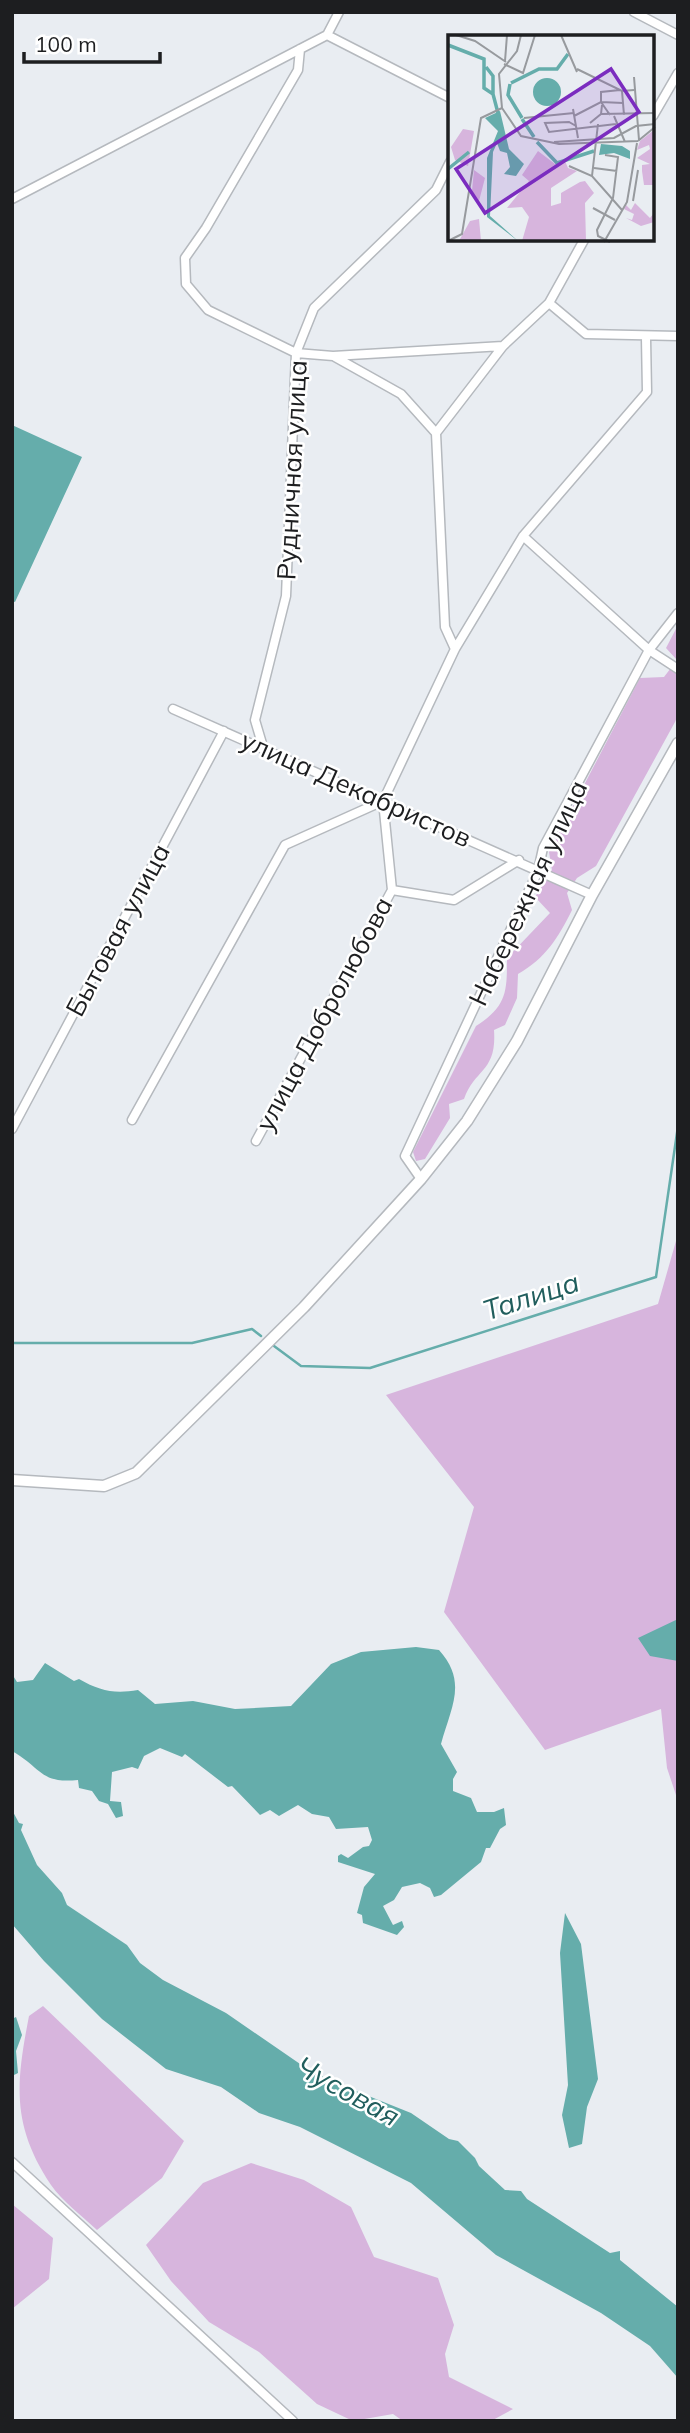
<svg xmlns="http://www.w3.org/2000/svg" width="690" height="2433" viewBox="0 0 690 2433" font-family="Mulish,sans-serif">
  <style>
    .green { fill: #d7b5dd }
    .water { fill: #65adab }
    .lines { fill: none; stroke-linecap: round; stroke-linejoin: round }
    .stream { stroke: #65adab; stroke-width: 2.5 }
    .minor-casing { stroke: #b5b9be; stroke-width: 11 }
    .tertiary-casing { stroke: #b5b9be; stroke-width: 13 }
    .minor { stroke: #fff; stroke-width: 8 }
    .tertiary { stroke: #fff; stroke-width: 10 }
    .labels { text-anchor: middle; stroke-width: 5; stroke-linejoin: round; paint-order: stroke }
    .street-label { font-size: 26px; fill: #1d1e20; stroke: #fff }
    .water-label { font-size: 28px; font-style: italic; fill: #215e5d; stroke: #fff }
    .inset-river { fill: none; stroke: #65adab; stroke-width: 3.5 }
    .inset-road { fill: none; stroke: #979a9e; stroke-width: 2 }
    .view { fill: #7b2cbf; fill-opacity: 0.15; stroke: #7b2cbf; stroke-width: 3.5 }
    .inset-edge { fill: none; stroke: #1d1e20; stroke-width: 3.5 }
  </style>
  <rect width="100%" height="100%" fill="#e9edf2"/>
  <!-- green -->
  <path class="green" d="M678,625V715L675,722L596,866L577,878L567,893L572,910C558,938 546,958 518,974L517,998L505,1025L494,1030C497,1072 475,1068 464,1099L449,1104L450,1118L425,1159L416,1161L413,1152L476,1026C507,1006 507,992 507,958L550,913L535,897L552,870L549,852L640,678L664,677L677,660L666,648Z
    M678,1234V1801L667,1768L661,1709L545,1750L444,1612L474,1507L386,1395L658,1304Z
    M43,2006L184,2141L162,2178L97,2230C82,2216 62,2201 51,2185C11,2125 16,2083 29,2016Z
    M251,2163L304,2180L351,2207L374,2257L438,2278L454,2325L445,2354L449,2377L513,2409L491,2421H403L393,2414L353,2421L317,2404L259,2352L209,2322L171,2281L146,2245L203,2183Z
    M12,2204L53,2238L49,2279L12,2309Z"/>
  <!-- water -->
  <path class="water" d="M12,425L82,457L15,602L12,601Z
    M678,1619V1661L650,1656L638,1638Z
    M416,1647L439,1650C468,1682 451,1707 441,1744L457,1772L453,1779V1791L471,1798L477,1812H494L504,1808L506,1825L500,1829L490,1848H486L481,1862L441,1895L434,1897L430,1888L420,1883L402,1887L394,1900L383,1906L393,1925L402,1921L404,1927L397,1935L363,1923L362,1915L357,1913L364,1887L375,1874L338,1862V1856L341,1854L348,1858L363,1847L369,1846L372,1840L368,1827L336,1829L329,1817L312,1814L298,1805L279,1816L270,1810L260,1815L232,1786L228,1787L185,1754L182,1757L160,1748L144,1756L138,1769L132,1767L112,1772L110,1801L121,1802L123,1816L116,1818L108,1804L99,1801L92,1791L79,1788L78,1780C40,1784 42,1768 12,1751V1674L17,1682L33,1680L45,1663L74,1681L79,1679C100,1691 114,1694 138,1690L155,1704L193,1701L235,1709L291,1706L331,1664L361,1652Z
    M12,1810L19,1823L23,1824L21,1830L37,1865L62,1893L67,1905L127,1945L140,1963L163,1980L226,2013L303,2066L331,2081L411,2113L449,2139L458,2141L475,2158L479,2166L505,2190L521,2191L527,2199L610,2253L620,2251V2260L678,2307V2378L650,2346L601,2313L496,2255L411,2183L300,2127L259,2113L221,2087L166,2069L102,2019L44,1961L12,1924Z
    M565,1913L581,1944L598,2079L587,2107L582,2144L569,2148L562,2115L568,2085L560,1953Z
    M16,2017L22,2035L16,2051L18,2073L12,2076V2019Z"/>
  <g class="lines">
    <!-- stream -->
    <path class="stream" d="M12,1343H192L252,1329L261,1336
      M274,1346L301,1366L370,1368L656,1277L678,1126"/>
    <!-- minor casing -->
    <g class="minor-casing">
      <path id="minor" d="M634,12L678,35
        M327,35L450,98
        M300,49L298,70L206,228L185,258L186,284L208,310L296,353L333,356L503,346
        M653,116L678,73
        M12,199L327,35L339,12
        M549,303L586,334L678,336
        M335,357L401,394L436,433L445,627L455,649
        M436,433L503,346L549,303L584,240
        M523,536L649,650L678,669
        M173,709L592,895
        M263,747L255,720L286,596L296,353L314,308L436,190L450,162
        M392,890L454,900L519,860
        M132,1120L285,845L383,801
        M12,1129L224,731
        M256,1141L392,890L383,801L455,649L523,536L647,392L646,338
        M421,1179L405,1156L538,871L543,848L649,650L678,613
        M12,2162L293,2421"/>
    </g>
    <!-- tertiary casing -->
    <g class="tertiary-casing">
      <path id="tertiary" d="M12,1480L104,1486L136,1473L304,1307L421,1179L467,1121L517,1041L592,895L678,743"/>
    </g>
    <!-- minor -->
    <use href="#minor" class="minor"/>
    <!-- tertiary -->
    <use href="#tertiary" class="tertiary"/>
  </g>
  <g class="labels">
    <!-- street labels -->
    <g class="street-label">
      <text transform="translate(292 470) rotate(-87)" y="9">Рудничная улица</text>
      <text transform="translate(356 789) rotate(24)" y="9">улица Декабристов</text>
      <text transform="translate(528 893) rotate(-65)" y="9">Набережная улица</text>
      <text transform="translate(118 930) rotate(-62)" y="9">Бытовая улица</text>
      <text transform="translate(324 1014) rotate(-62)" y="9">улица Добролюбова</text>
    </g>
    <!-- water labels -->
    <g class="water-label">
      <text transform="translate(531 1296) rotate(-18)" y="10">Талица</text>
      <text transform="translate(348 2091) rotate(29)" y="10">Чусовая</text>
    </g>
  </g>
  <!-- overview -->
  <g transform="translate(448 35)">
    <rect width="206" height="206" fill="#e9edf2"/>
    <path d="M15,94L26,96L20,131L7,125L3,112ZM206,95V164L205,150H196L194,136V130L202,129L189,123L202,114L201,110L189,115L192,106ZM90,116L107,129L117,126L120,133L129,136L103,153V171L113,168V158L132,147L137,146L146,158L137,168L138,206H74L81,182L74,172L59,173L81,146L74,140ZM26,135L37,143L31,166L24,156ZM187,168L202,183L206,178V187L193,191L178,183L184,185L186,179L176,174L178,170L183,175ZM31,184L33,206H11L22,186Z" fill="#d7b5dd"/>
    <path d="M85 57a14 14 0 1 1 28 0a14 14 0 1 1-28 0ZM52,76L61,114L76,129L68,141L56,139L62,132L59,118L52,116L49,108L45,117L42,181L70,206L39,182V123L50,96L37,83ZM153,109L174,111L182,116V124L166,118L151,120Z" fill="#65adab"/>
    <path class="inset-river" d="M0,10L36,24V53L45,59L50,78M38,32L45,41V59M63,48L91,34H109L120,19M62,49L60,60L74,83M74,84L86,102M89,107L109,128L146,116M0,134L21,117"/>
    <path class="inset-road" d="M8,0L27,6L58,27M73,0L69,16L51,39L54,73L73,101L111,109L190,106M113,0L129,37M57,26L59,0M56,29L75,38L87,0M129,34L174,56L186,55M186,42L191,105M174,56L176,80M125,74L130,103M153,79L207,78M162,80L153,67V57L172,55M126,81L153,67L175,68M166,81L177,107M76,83L126,78M142,88L153,79L154,70M128,91L121,87L97,88L101,97L168,89M190,106L207,92M106,107L166,103L188,91L207,89M157,120L170,122L165,163L149,195L150,201L162,207M121,131L144,141L174,175M146,133L169,136M144,141L150,89M185,166L190,135M145,173L167,185M0,206L14,199L33,83L54,73M156,207L179,167L189,108"/>
    <path class="view" d="M163,34L191,77L37,178L8,134Z"/>
    <rect width="206" height="206" class="inset-edge"/>
  </g>
  <!-- border -->
  <rect width="690" height="2433" fill="none" stroke="#1d1e20" stroke-width="28"/>
  <!-- scale -->
  <path d="M24 52v10h136v-10" fill="none" stroke="#1d1e20" stroke-width="3.5"/>
  <text x="35" y="52" font-size="21" fill="#1d1e20" stroke="#ffffff" stroke-width="5" paint-order="stroke">100 m</text>
</svg>
